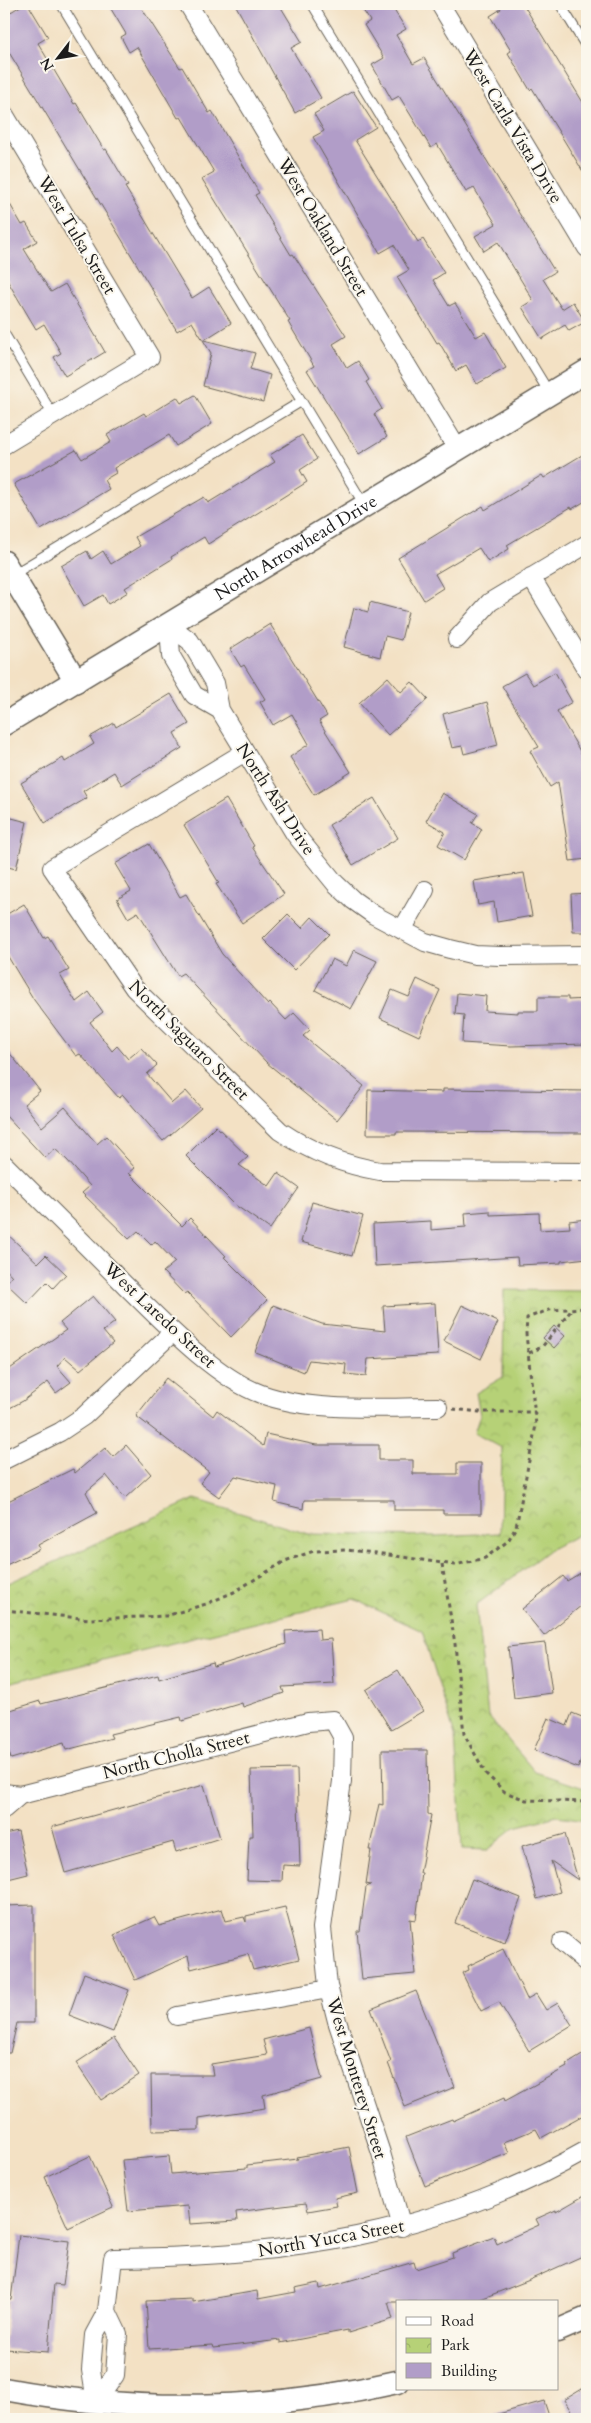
<svg xmlns="http://www.w3.org/2000/svg" width="591" height="2423" viewBox="0 0 591 2423" font-family="Cardo,serif">
  <style>
    .park { fill: url(#park-crowns); stroke: #69764a }
    .building { fill: #b19dc8 }
    .lines { fill: none; stroke-linecap: round; stroke-linejoin: round }
    .service-casing { stroke: #676157; stroke-width: 11 }
    .minor-casing { stroke: #676157; stroke-width: 20 }
    .tertiary-casing { stroke: #676157; stroke-width: 25 }
    .path { stroke: #676157; stroke-width: 3; stroke-dasharray: 4 4; stroke-linecap: butt }
    .service { stroke: #fff; stroke-width: 9 }
    .minor { stroke: #fff; stroke-width: 18 }
    .tertiary { stroke: #fff; stroke-width: 22 }
    .labels { text-anchor: middle; stroke-width: 4; stroke-linejoin: round; paint-order: stroke }
    .street-label { font-size: 18px; fill: #1c1c1c; stroke: #fbf7ec }
  </style>
  <defs>
    <pattern id="park-crowns" width="20" height="18" patternUnits="userSpaceOnUse" patternTransform="scale(1.25)"><rect width="20" height="18" fill="#b6d177"/><path d="M2 6a3 3 0 1 1 6 0M12 15a3 3 0 1 1 6 0" fill="none" stroke="#9cb366"/></pattern>
  </defs>
  <rect width="100%" height="100%" fill="#fbf7ec"/>
  <filter id="ink" filterUnits="userSpaceOnUse"><feTurbulence type="fractalNoise" baseFrequency=".02" numOctaves="2"/><feDisplacementMap in="SourceGraphic" scale="10" xChannelSelector="R" yChannelSelector="G"/><feConvolveMatrix kernelMatrix="1 2 1 2 8 2 1 2 1" color-interpolation-filters="sRGB"/></filter>
  <filter id="wash" filterUnits="userSpaceOnUse"><feTurbulence type="fractalNoise" baseFrequency=".0096" numOctaves="4" result="noise"/><feDisplacementMap in="SourceGraphic" scale="20" xChannelSelector="R" yChannelSelector="G"/><feGaussianBlur stdDeviation="1.12" result="paint"/><feColorMatrix in="noise" values="0 0 0 0 0 0 0 0 0 0 0 0 0 0 0 0 0 1.4 0 .05"/><feComposite in="paint" operator="in"/></filter>
  <g filter="url(#wash)">
    <rect width="100%" height="100%" fill="#f3e1c4"/>
    <!-- park -->
    <path class="park" d="M504,1290L587,1291V1530L549,1550L476,1605L488,1716L535,1772L587,1789V1820L557,1816L515,1827L487,1850L462,1849L455,1736L422,1631L354,1599L4,1684V1585L195,1499L308,1534L436,1536L500,1533L502,1448L474,1433L480,1415L476,1393L503,1377Z"/>
    <g id="blocks">
      <!-- building -->
      <path class="building" d="M24,4H28L48,37L38,43L74,104L76,103L104,150L106,149L128,186L125,187L192,298L209,287L231,323L204,340L255,353L250,369L270,375L263,402L203,386L211,353L192,322L177,331L4,44V16Z
        M108,4H139L180,68L182,67L209,113L212,111L259,193L255,195L291,255L293,254L346,336L333,344L347,368L358,361L369,380L366,382L382,409L374,414L387,437L359,454L307,370L314,366L288,322L290,321L202,179L214,172L181,117L178,118L137,47L129,52L121,37L126,34Z
        M235,4H279L302,42L291,48L321,98L295,113Z
        M359,4H390L406,29L396,35L413,64L424,58L555,272L543,279L562,309L573,302L585,322L569,331L565,325L542,339L522,307L533,300L498,242L484,251L475,236L496,224L474,188L466,192L437,144L431,148L399,96L392,100L372,65L384,58L364,25L370,21Z
        M498,4H523L587,109V178L532,88L530,90L508,53L511,51L490,16L501,9Z
        M353,91L376,127L355,140L418,242L423,239L444,273L433,280L449,306L455,303L476,337L485,332L506,368L477,384L466,365L456,371L439,342L437,343L397,277L409,270L394,245L380,253L313,137L324,131L314,114Z
        M4,194L22,225L26,223L37,241L24,249L40,275L51,292L65,284L105,352L65,376L54,357L61,353L44,324L36,329L4,275Z
        M195,395L212,424L176,446L169,435L114,468L116,473L104,480L109,489L41,530L14,484L76,450L82,459L111,442L107,435L144,413L146,416L177,397L181,403Z
        M302,435L317,459L300,470L307,482L208,544L204,537L171,557L172,559L125,588L128,592L108,604L103,595L84,606L61,566L87,551L91,559L103,551L111,564L140,546L135,537L204,497L208,503L275,462L270,455Z
        M587,452V500L572,509L571,507L507,545L509,549L488,562L479,548L435,574L443,588L424,600L398,558L483,506L485,510L542,475L544,478Z
        M370,602L408,612L401,640L385,636L380,657L344,647L354,608L368,612Z
        M270,624L327,716L319,721L351,772L314,795L290,757L309,744L292,714L273,725L260,702L265,699L244,665L241,667L230,649Z
        M555,672L572,702L557,711L581,753L587,749V859L570,861L558,782L550,787L530,751L539,747L502,686L525,673L533,685Z
        M388,677L401,692L412,682L428,699L388,735L359,703Z
        M171,694L189,724L174,733L182,748L122,785L114,772L83,791L87,798L45,823L21,783L63,758L65,762L94,744L90,737L114,723L116,727Z
        M487,702L498,745L464,754L462,746L452,748L443,714Z
        M442,793L478,814L472,823L482,829L464,860L438,845L445,832L426,821Z
        M374,798L398,838L353,865L329,825Z
        M226,799L254,846L252,847L284,894L242,923L216,884L219,883L184,825Z
        M4,816L27,822L16,869L4,866Z
        M149,844L180,897L186,894L222,954L268,1005L270,1003L286,1020L294,1013L310,1030L303,1036L364,1086L337,1120L267,1063L183,973L178,976L138,912L128,918L117,899L131,891L115,864Z
        M524,873L532,916L497,922L494,902L478,905L474,881Z
        M587,893V932H573L571,894Z
        M24,904L44,938L48,936L69,970L60,975L76,1002L89,992L103,1012L90,1022L112,1051L117,1046L128,1059L141,1048L157,1065L147,1074L172,1103L186,1091L201,1108L163,1141L123,1095L119,1098L80,1054L76,1056L34,1000L4,950V916Z
        M288,914L302,928L312,917L329,934L294,970L263,939Z
        M354,950L377,961L351,1009L315,990L332,959L346,966Z
        M417,979L440,990L419,1036L380,1018L392,990L409,997Z
        M457,993L486,996L485,1011L518,1013V1011H538V997H568V1000L587,999V1044L511,1046L462,1043L464,1015L455,1014Z
        M4,1046L40,1091L24,1104L42,1127L65,1107L97,1144L106,1136L135,1168L129,1173L182,1226L190,1218L226,1256L224,1257L267,1300L231,1337L187,1292L184,1294L163,1272L175,1262L155,1241L152,1245L138,1231L129,1239L82,1193L90,1186L67,1160L55,1149L45,1158L4,1114Z
        M443,1089L587,1091V1133L396,1132V1134H367L368,1090L443,1092Z
        M216,1126L248,1157L239,1165L269,1186L278,1173L299,1188L270,1229L235,1205L186,1156Z
        M312,1202L363,1216L352,1256L301,1242Z
        M490,1211V1215L539,1213L540,1230L570,1228L569,1221L587,1219V1258L561,1261V1263L518,1265L517,1257L375,1266L373,1224L431,1221V1230L466,1227L465,1213Z
        M4,1231L38,1263L46,1255L66,1274L53,1288L47,1282L27,1303L6,1283L12,1276L4,1267Z
        M93,1296L115,1322L103,1331L113,1343L80,1370L65,1357L57,1366L71,1382L56,1393L48,1382L23,1401L4,1411V1373L66,1330L60,1323Z
        M435,1303L438,1355L368,1359L366,1376L345,1374L346,1364L309,1360L304,1372L255,1352L273,1305L322,1324L385,1331L383,1306Z
        M462,1305L498,1322L481,1359L444,1341Z
        M554,1326L565,1336L554,1348L543,1338Z
        M166,1378L213,1416L217,1410L263,1446L266,1434L316,1445H379V1460H413V1474H457V1463H481V1514H443V1510H394V1500H304L303,1509L274,1502L277,1486L235,1476L219,1497L200,1483L209,1472L136,1416Z
        M126,1445L151,1474L125,1498L106,1475L86,1492L97,1513L38,1545L40,1549L4,1566V1503L73,1469L75,1473L105,1448L113,1457Z
        M587,1569V1601L544,1636L522,1609L563,1576L567,1581Z
        M319,1629L320,1640L331,1639L334,1684L282,1687L284,1693L243,1707L242,1703L182,1721L181,1717L110,1734L112,1738L66,1750L64,1743L11,1759L4,1737V1712L40,1701L41,1704L158,1675L159,1679L213,1663L214,1667L286,1644L285,1631Z
        M545,1643L552,1693L514,1698L508,1647Z
        M398,1670L423,1711L391,1730L366,1690Z
        M572,1713L587,1719V1746L578,1768L534,1750L548,1718L567,1726Z
        M382,1750H427L428,1814L431,1815L420,1873H422L416,1920L410,1919L415,1974L362,1979L357,1931H360L366,1887L371,1885L366,1884L371,1850H369L379,1804L383,1805Z
        M297,1769L300,1866L283,1865L282,1881L247,1880L249,1836H253L251,1770Z
        M204,1785L220,1838L176,1852L173,1842L65,1873L52,1827Z
        M18,1831L28,1874L4,1880V1834Z
        M565,1834L578,1880L551,1861L560,1892L537,1899L522,1846Z
        M472,1879L521,1898L505,1942L455,1923Z
        M34,1905V2023H17L10,2053H4V1906Z
        M285,1907L299,1959L253,1970L248,1954L191,1969L188,1956L135,1980L114,1935L154,1917L159,1926L222,1909L226,1921L244,1917L246,1922V1916Z
        M503,1949L527,1999L536,1994L546,2010L558,2003L572,2025L529,2051L499,2002L481,2011L462,1973L469,1970L468,1966Z
        M84,1973L129,1990L113,2032L69,2015Z
        M416,1991L455,2087L405,2107L388,2063L391,2062L371,2009Z
        M309,2028L322,2079L263,2095L265,2108L199,2118V2130L152,2131L151,2075H213L211,2064L267,2055L263,2040Z
        M114,2038L139,2075L101,2100L76,2063Z
        M587,2052V2113L541,2138L536,2129L504,2142L509,2153L425,2186L406,2137L452,2119L453,2121L504,2098L505,2101L567,2067L566,2065Z
        M349,2147L358,2193L335,2198L337,2206L308,2211L306,2203L236,2212L237,2221L190,2224L188,2206L128,2211L122,2160L169,2156L171,2174L247,2168V2165L298,2159L297,2157Z
        M90,2156L113,2207L68,2228L45,2177Z
        M587,2194V2254L527,2281L473,2302H388L393,2319L348,2333V2330L280,2343V2340L214,2348L213,2345L149,2349L146,2301L193,2299V2302L257,2291L258,2299L296,2292L295,2288L319,2283L320,2289L414,2262L416,2269L453,2257L452,2253L494,2237L497,2244L539,2225L536,2219L556,2210V2212Z
        M19,2235L69,2241L63,2285L54,2284L48,2352L5,2349L8,2300H11Z
        M587,2386V2419H576L564,2400Z
        M544,2401L550,2419H496L495,2415Z"/>
    </g>
  </g>
  <g filter="url(#ink)">
    <use href="#blocks" fill-opacity="0" stroke="#676157" stroke-width="1"/>
    <g class="lines">
      <!-- service casing -->
      <g class="service-casing">
        <path id="service" d="M61,4L365,506
          M312,4L550,394
          M560,4L587,48
          M4,333L53,415
          M12,575L302,401"/>
      </g>
      <!-- minor casing -->
      <g class="minor-casing">
        <path id="minor" d="M188,4L458,450
          M440,4L587,248
          M4,114L150,357L4,445
          M531,577L587,670
          M169,625L190,641L215,683L220,710L295,834L335,883L353,900L374,915L425,942L450,949L475,955L500,956L587,955
          M169,625L171,656L194,695L220,710
          M457,639L490,602L587,544
          M245,752L52,868L134,988L280,1131C311,1152 343,1165 380,1171L587,1172
          M402,930L425,890
          M4,1164C44,1204 85,1244 125,1285C160,1319 214,1377 261,1394C314,1413 382,1407 438,1407
          M4,1460L60,1432L84,1416L173,1332
          M4,1793L20,1795L308,1722L333,1720L343,1738L342,1781L322,1928L328,1986L337,2021L381,2153L402,2227
          M4,1809L20,1795
          M562,1942L587,1963
          M177,2016L329,1989
          M96,2402L91,2370L94,2335L107,2311L113,2258C284,2257 436,2236 587,2150
          M96,2402L115,2375L118,2334L107,2311"/>
      </g>
      <!-- tertiary casing -->
      <g class="tertiary-casing">
        <g id="tertiary">
          <path d="M4,562L76,681"/>
          <path id="s1" d="M4,724L587,371"/>
          <path d="M557,2331L587,2318"/>
          <path d="M4,2389C133,2413 269,2412 397,2382"/>
        </g>
      </g>
      <!-- path -->
      <path class="path" d="M529,1353L542,1347L573,1308
        M453,1409L479,1412H535
        M442,1564L455,1644L464,1734L486,1774L505,1792L526,1800L587,1802
        M4,1610L89,1619L166,1616L206,1604L234,1592L285,1561L314,1551L346,1550L376,1553L455,1565L485,1558L508,1541L516,1527L536,1425L526,1334L527,1318L549,1310L587,1308"/>
      <!-- service -->
      <use href="#service" class="service"/>
      <!-- minor -->
      <use href="#minor" class="minor"/>
      <!-- tertiary -->
      <use href="#tertiary" class="tertiary"/>
    </g>
  </g>
  <g class="labels">
    <!-- street labels -->
    <g class="street-label">
      <text transform="translate(513 126) rotate(59)" y="6">West Carla Vista Drive</text>
      <text transform="translate(323 227) rotate(59)" y="6">West Oakland Street</text>
      <text transform="translate(77 235) rotate(59)" y="6">West Tulsa Street</text>
      <text dy="6" stroke="none"><textPath href="#s1" startOffset="341">North Arrowhead Drive</textPath></text>
      <text transform="translate(276 799) rotate(57)" y="6">North Ash Drive</text>
      <text transform="translate(189 1040) rotate(45)" y="6">North Saguaro Street</text>
      <text transform="translate(160 1315) rotate(43)" y="6">West Laredo Street</text>
      <text transform="translate(176 1755) rotate(-14)" y="6">North Cholla Street</text>
      <text transform="translate(357 2078) rotate(73)" y="6">West Monterey Street</text>
      <text transform="translate(331 2238) rotate(-10)" y="6">North Yucca Street</text>
    </g>
  </g>
  <!-- margin -->
  <rect width="591" height="2423" fill="none" stroke="#fbf7ec" stroke-width="20"/>
  <!-- legend -->
  <rect x="396" y="2300" width="162" height="90" fill="#fbf7ec" stroke="#a29f99"/>
  <rect x="406" y="2317" width="25" height="8" fill="#ffffff" stroke="#a29f99"/>
  <text x="441" y="2326" font-size="15" fill="#1c1c1c">Road</text>
  <rect x="406" y="2338" width="25" height="15" fill="url(#park-crowns)" stroke="#a29f99"/>
  <text x="441" y="2350" font-size="15" fill="#1c1c1c">Park</text>
  <rect x="406" y="2363" width="25" height="15" fill="#b19dc8" stroke="#a29f99"/>
  <text x="441" y="2376" font-size="15" fill="#1c1c1c">Building</text>
  <!-- north arrow -->
  <g transform="translate(58 58) rotate(239)" stroke="#fbf7ec" stroke-width="4" paint-order="stroke">
  <path d="M0-4L9 19L0 12L-9 19Z" fill="#1c1c1c"/>
  <text y="-8" font-size="14" font-weight="bold" text-anchor="middle" fill="#1c1c1c">N</text>
  </g>
</svg>
